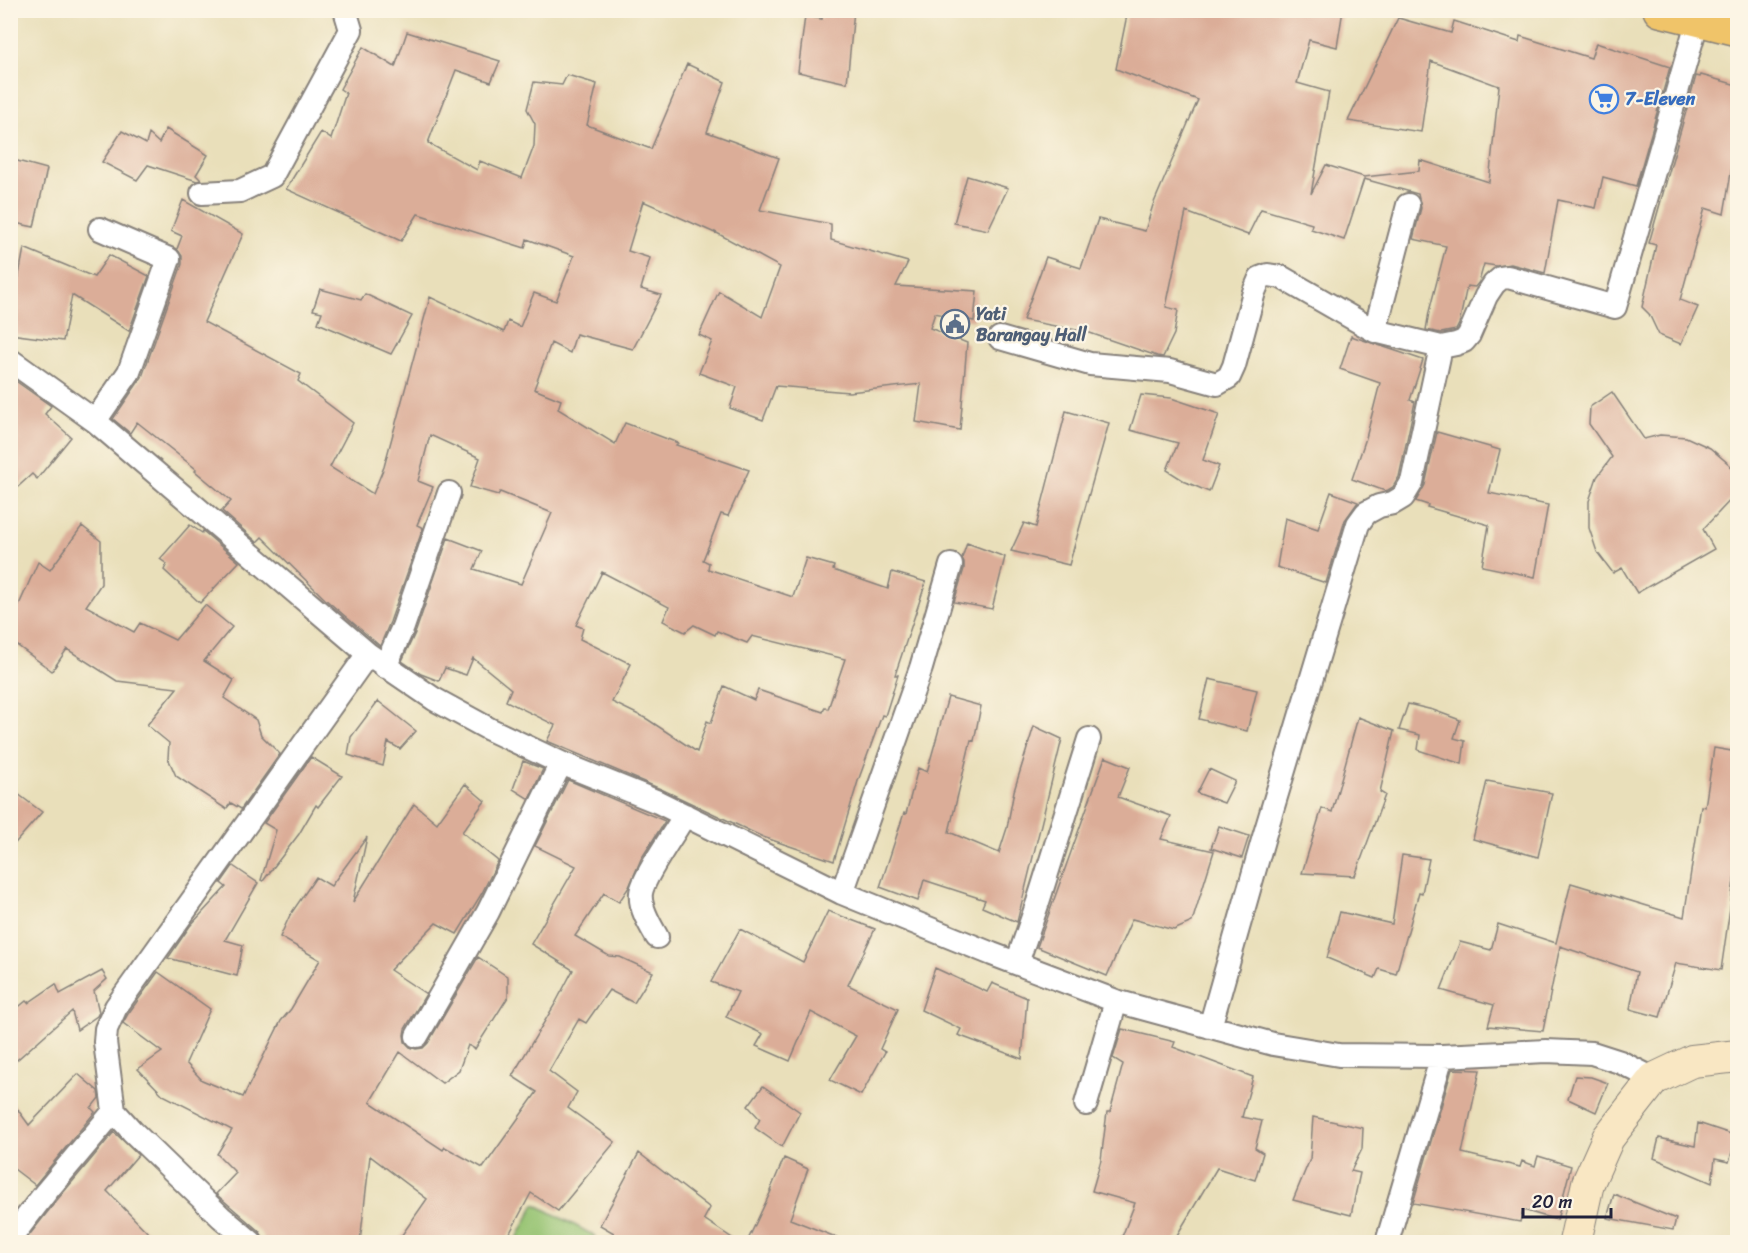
<svg xmlns="http://www.w3.org/2000/svg" width="1748" height="1253" viewBox="0 0 1748 1253" font-family="Sriracha,sans-serif">
  <style>
    .green { fill: #94c270; stroke: #5b7256; stroke-width: 1.5 }
    .building { fill: #dbad98; fill-rule: evenodd }
    .lines { fill: none; stroke-linecap: round; stroke-linejoin: round }
    .street-casing { stroke: #86807a; stroke-width: 26 }
    .secondary-casing { stroke: #86807a; stroke-width: 34 }
    .primary-casing { stroke: #86807a; stroke-width: 36 }
    .street { stroke: #fff; stroke-width: 22 }
    .secondary { stroke: #f9e7c3; stroke-width: 32 }
    .primary { stroke: #f0c469; stroke-width: 33 }
    .labels { text-anchor: middle; stroke-width: 4.5; stroke-linejoin: round; paint-order: stroke }
    .shop-label { font-size: 18px; font-weight: bold; fill: #366cbe; stroke: #fcf5e5; text-anchor: start }
    .service-label { font-size: 18px; font-weight: bold; fill: #4e5e75; stroke: #fcf5e5; text-anchor: start }
  </style>
  <rect width="100%" height="100%" fill="#fcf5e5"/>
  <filter id="ink" filterUnits="userSpaceOnUse"><feTurbulence type="fractalNoise" baseFrequency=".0167" numOctaves="2"/><feDisplacementMap in="SourceGraphic" scale="12" xChannelSelector="R" yChannelSelector="G"/><feConvolveMatrix kernelMatrix="1 2 1 2 8 2 1 2 1" color-interpolation-filters="sRGB"/></filter>
  <filter id="wash" filterUnits="userSpaceOnUse"><feTurbulence type="fractalNoise" baseFrequency=".008" numOctaves="4" result="noise"/><feDisplacementMap in="SourceGraphic" scale="24" xChannelSelector="R" yChannelSelector="G"/><feGaussianBlur stdDeviation="1.35" result="paint"/><feColorMatrix in="noise" values="0 0 0 0 0 0 0 0 0 0 0 0 0 0 0 0 0 1.4 0 .05"/><feComposite in="paint" operator="in"/></filter>
  <g filter="url(#wash)">
    <rect width="100%" height="100%" fill="#e9dfba"/>
    <!-- green -->
    <path class="green" d="M535,1204L595,1236L591,1242H515Z"/>
    <g id="blocks">
      <!-- building -->
      <path class="building" d="M823,10H854L847,83L798,72L805,16L822,19Z
        M1128,10H1343L1337,47L1309,40L1297,83L1329,92L1311,194L1326,165L1364,177L1419,171L1420,160L1489,182L1499,86L1431,61L1421,132L1348,121L1398,18L1451,33L1454,21L1519,42L1520,36L1591,58L1596,43L1670,67L1636,186L1603,177L1596,208L1558,200L1545,273L1511,264L1496,266L1484,264L1479,282L1475,287L1467,286L1459,324L1456,330L1441,333L1426,330L1429,312L1446,246L1413,239L1421,208L1418,194L1364,179L1344,240L1311,229L1312,224L1261,209L1248,235L1186,212L1166,307L1178,310L1174,334L1163,357L1157,356L1087,332L1023,320L1046,257L1081,268L1098,219L1145,231L1153,205L1198,100L1116,69Z
        M407,32L500,61L491,82L456,70L428,143L477,170L480,161L522,178L534,146L535,124L527,109L534,82L562,85L567,75L597,84L587,125L651,149L687,64L725,82L707,132L779,158L760,210L831,224V240L908,262L896,286L977,291L974,321L935,313L930,328L967,343L960,430L916,422L921,384L849,392L776,386L763,420L730,408L737,387L699,373L712,341L699,335L719,291L762,317L780,267L715,232V233L643,201L628,251L650,258L641,289L661,295L633,349L576,334L570,353L551,343L534,389L561,400L558,409L615,444L625,423L678,443L676,445L749,470L728,516L721,514L703,560L709,563L708,569L793,597L806,558L834,566L833,570L888,589L892,572L926,582L895,675H898L885,716L882,715L858,781L834,861L763,837L663,790L547,741L555,725L506,701L511,689L473,658L466,675L445,668L439,681L421,674L402,661L416,631L448,538L482,551L474,569L521,584L552,513L500,492L498,495L470,487L480,458L430,435L418,481L433,487L417,525L423,528L390,622L380,646L325,599L262,537L257,542L222,511L231,501L195,471L196,469L137,422L130,433L113,419L142,377L182,264V256L177,249L182,236L171,231L183,200L243,234L204,322L301,374L298,381L353,423L330,467L373,494L384,467L430,297L504,332L508,321L520,327L534,293L556,301L574,256L527,239L525,248L418,214L401,241L286,189L321,132L331,139L346,93L340,89L363,47L395,67ZM602,572L669,607L663,621L685,632L694,625L715,635L717,631L747,643L752,636L845,659L828,709L825,707L823,712L758,690L754,700L724,686L711,723L707,721L697,752L647,719L612,702L631,664L580,639L583,628L576,625Z
        M1701,75L1737,85V169L1732,167L1724,214L1705,208L1680,300L1698,307L1681,344L1659,335L1649,314L1642,307L1656,245L1649,243L1696,76L1700,77Z
        M166,129L208,155L196,175L201,180L197,181L148,165L137,180L102,162L122,131L146,144L149,134L159,143Z
        M10,159L47,169L34,227L10,222Z
        M967,176L1008,188L988,230L954,223Z
        M24,248L94,277L109,255L149,276L129,331L72,295L63,341L10,334V323Z
        M320,289L361,300L365,294L412,316L391,354L318,323L322,312L313,310Z
        M1351,336L1423,360L1410,400L1415,402L1399,477L1393,487L1388,490L1385,491L1352,479L1366,438L1380,383L1340,369Z
        M10,377L51,406L45,414L71,437L37,479L32,474L10,494Z
        M1612,392L1644,439L1660,435L1686,437L1710,448L1730,465L1737,478V493L1703,529L1714,549L1637,593L1622,568L1613,573L1597,552L1589,528V501L1597,477L1612,457L1589,424L1590,407Z
        M1141,395L1171,398L1219,414L1203,460L1219,466L1209,492L1186,482L1167,470L1178,443L1130,430Z
        M1066,411L1109,423L1069,565L1011,551L1024,523L1036,527Z
        M1437,432L1500,450L1489,493L1548,505L1535,577L1482,566L1489,525L1427,507L1428,505L1416,501L1425,485Z
        M1331,492L1358,502L1345,520L1326,583L1277,567L1285,518L1318,529Z
        M190,525L202,533L203,531L239,562L200,603L164,570L167,564L160,559Z
        M82,526L101,541V584L86,606L134,632L140,623L175,640L205,605L232,627L204,661L234,680L224,698L256,720L261,735L280,754L241,809L231,803L226,809L176,776L168,758L169,743L147,725L177,688L117,681L67,649L52,671L10,640V601L18,607L38,562L50,570Z
        M967,543L1005,557L992,609L954,602L964,569V562L962,558Z
        M1209,679L1257,690L1247,731L1199,719Z
        M948,697L981,706L974,741L971,740L949,832L999,853L1007,828L1014,791L1034,726L1062,739L1017,922L982,907L985,900L924,880L918,901L880,887L904,813L906,814L918,768L927,772Z
        M378,701L416,731L400,749L388,742L383,766L348,755L351,737Z
        M1408,704L1433,710L1460,720L1454,738L1465,741L1462,764L1418,750L1420,735L1399,730Z
        M1358,717L1394,731L1380,792L1385,795L1355,876L1302,873L1322,808L1332,812Z
        M1714,748L1737,752V860L1721,970L1676,963L1660,1017L1630,1009L1637,972L1560,946L1543,1031L1488,1026L1494,1005L1441,990L1460,942L1491,950L1498,924L1556,943L1571,883L1684,917L1701,806L1705,807Z
        M311,757L342,776L318,807L316,805L299,834L263,881L261,880L276,830L264,823Z
        M1105,757L1130,767L1118,797L1171,816L1161,839L1214,851L1192,922L1174,930L1132,919L1107,976L1037,947Z
        M523,761L543,769L529,799L513,789Z
        M1209,769L1235,781L1224,803L1197,793Z
        M568,780L665,821L641,859L629,887L619,902L604,893L575,936L609,956L620,957L653,972L634,1003L609,990L586,1023L579,1019L549,1071L577,1092L568,1108L615,1142L558,1211L531,1193L505,1242H397L427,1199L370,1156L360,1242H264L263,1237L260,1232L216,1194L236,1173L217,1154L232,1130L163,1095L138,1069L162,1052L123,1023L128,1014L158,972L210,1009L186,1063L202,1080L243,1097L281,1021L291,1009L320,960L280,937L290,915L316,877L331,886L367,837L353,902L414,804L437,823L465,784L485,801L462,832L498,861L482,893L457,934L436,923L390,970L426,994L405,1029L404,1035L405,1042L410,1047L416,1049L423,1048L428,1043L478,957L508,977V997L475,1049L468,1045L459,1070L442,1083L400,1052L370,1102L443,1150L445,1147L483,1168L537,1092L512,1076L555,1004L573,970L531,944L576,866L535,846Z
        M1487,781L1552,793L1538,857L1473,839Z
        M10,788L42,812L10,849Z
        M1219,826L1249,836L1242,858L1211,848Z
        M1402,855L1429,859L1422,893L1419,892L1396,974L1379,969L1375,978L1327,958L1340,912L1392,924Z
        M233,866L258,883L225,940L243,945L237,976L168,958L190,926L226,887L221,883Z
        M828,911L875,929L848,985L898,1009L880,1049L885,1052L861,1095L830,1080L856,1036L811,1012L790,1061L756,1046L763,1034L726,1017L738,992L711,982L740,929L803,962Z
        M935,968L987,992L992,983L1027,998L1022,1059L958,1035L961,1029L921,1010Z
        M102,971L107,979L94,991L99,1012L97,1016L77,1030L72,1011L10,1066V1014L26,1001L28,1003L56,984L60,994Z
        M1122,1029L1175,1042L1173,1047L1253,1077L1242,1117L1262,1121L1255,1148L1263,1153L1255,1180L1217,1168L1173,1242H1120L1135,1203L1092,1191L1101,1160L1107,1112H1110L1123,1064L1113,1058Z
        M1452,1069L1480,1070L1462,1153L1520,1167L1522,1161L1535,1166L1538,1156L1571,1166L1557,1220L1523,1210L1520,1222L1413,1203Z
        M78,1074L98,1091L99,1098L91,1108L95,1112L35,1185L10,1166V1099L29,1125Z
        M1575,1076L1591,1077L1608,1083L1596,1112L1568,1099Z
        M763,1086L800,1112L782,1147L755,1128L760,1119L748,1106Z
        M1313,1117L1363,1128L1362,1149L1351,1171L1360,1173L1351,1215L1293,1200L1310,1159Z
        M1698,1123L1737,1136L1729,1162L1715,1159L1712,1183L1654,1158L1659,1138L1695,1146Z
        M114,1132L138,1155L107,1191L157,1242H32L27,1238L57,1200Z
        M639,1153L710,1208L704,1219L738,1242H608L614,1233L600,1225Z
        M784,1158L808,1169L790,1219L846,1241V1242H747L771,1191H770Z
        M1614,1194L1676,1219L1673,1230L1607,1218Z"/>
    </g>
  </g>
  <g filter="url(#ink)">
    <use href="#blocks" fill-opacity="0" stroke="#86807a" stroke-width="1.5"/>
    <g class="lines">
      <!-- street casing -->
      <g class="street-casing">
        <path id="street" d="M202,193L240,191L272,176L351,30L345,10
          M1375,331L1408,205
          M1000,338L1090,364L1170,371L1217,384L1229,377L1234,366L1254,292L1260,278L1268,275L1281,277L1375,331L1441,347L1456,344L1464,341L1469,335L1486,296L1494,284L1501,278L1508,277L1615,307L1698,19
          M10,360L95,421L368,654L434,699L489,729L561,763L658,802L842,893L992,954L1116,1001L1273,1044L1339,1055L1442,1056L1546,1051L1592,1053L1620,1062L1654,1079
          M95,421L129,372L169,259L100,229
          M385,667L403,627L449,493
          M842,893L921,668L951,565
          M657,937C650,925 639,907 641,893C643,877 675,832 685,815
          M1017,963L1038,902L1089,739
          M1210,1027L1263,840L1358,524L1366,513L1379,506L1393,503L1403,497L1412,482L1441,347
          M417,1036L488,912L561,763
          M1086,1104L1116,1001
          M10,1239L46,1192L114,1111
          M251,1242L221,1217L132,1131L114,1111L105,1042L106,1029L116,1007L368,654
          M1387,1242L1442,1056"/>
      </g>
      <!-- secondary casing -->
      <g class="secondary-casing">
        <path id="secondary" d="M1575,1242L1588,1183L1608,1138L1654,1079L1692,1061L1738,1056"/>
      </g>
      <!-- primary casing -->
      <g class="primary-casing">
        <path id="primary" d="M1660,10L1738,29"/>
      </g>
      <!-- street -->
      <use href="#street" class="street"/>
      <!-- secondary -->
      <use href="#secondary" class="secondary"/>
      <!-- primary -->
      <use href="#primary" class="primary"/>
    </g>
  </g>
  <!-- icons -->
  <defs>
    <g id="supermarket-ring" transform="scale(1.5)"><circle r="9.5" fill="#fcf5e5" stroke="#3f7fe0" stroke-width="1.5"/><path d="M-6-5.5h2.5l.6 2H6L4.5 2H-2.5L-4.4-4H-6ZM-1.5 3.2a1.3 1.3 0 1 0 .1 0ZM3 3.2a1.3 1.3 0 1 0 .1 0Z" fill="#3f7fe0"/></g>
    <g id="civic-ring" transform="scale(1.5)"><circle r="9.5" fill="#fcf5e5" stroke="#5c6f8a" stroke-width="1.5"/><path d="M-.6-6.5H3V-4.5H.6V-3L4-1V1h2V6H-6V1h2V-1L-.6-3ZM-1.2 2.5V6h2.4V2.5Z" fill="#5c6f8a"/></g>
  </defs>
  <g fill-rule="evenodd">
    <use href="#supermarket-ring" x="1604" y="99"/>
    <use href="#civic-ring" x="955" y="324"/>
  </g>
  <g class="labels">
    <!-- shop labels -->
    <g class="shop-label">
      <text x="1625" y="105">7-Eleven</text>
    </g>
    <!-- service labels -->
    <g class="service-label">
      <text x="976" y="320">Yati<tspan x="976" dy="21">Barangay Hall</tspan></text>
    </g>
  </g>
  <!-- margin -->
  <rect width="1748" height="1253" fill="none" stroke="#fcf5e5" stroke-width="36"/>
  <!-- scale -->
  <path d="M1523 1208v9h88v-9" fill="none" stroke="#22223b" stroke-width="3"/>
  <text x="1532" y="1208" font-size="18" fill="#22223b" stroke="#fcf5e5" stroke-width="4.5" paint-order="stroke">20 m</text>
</svg>
